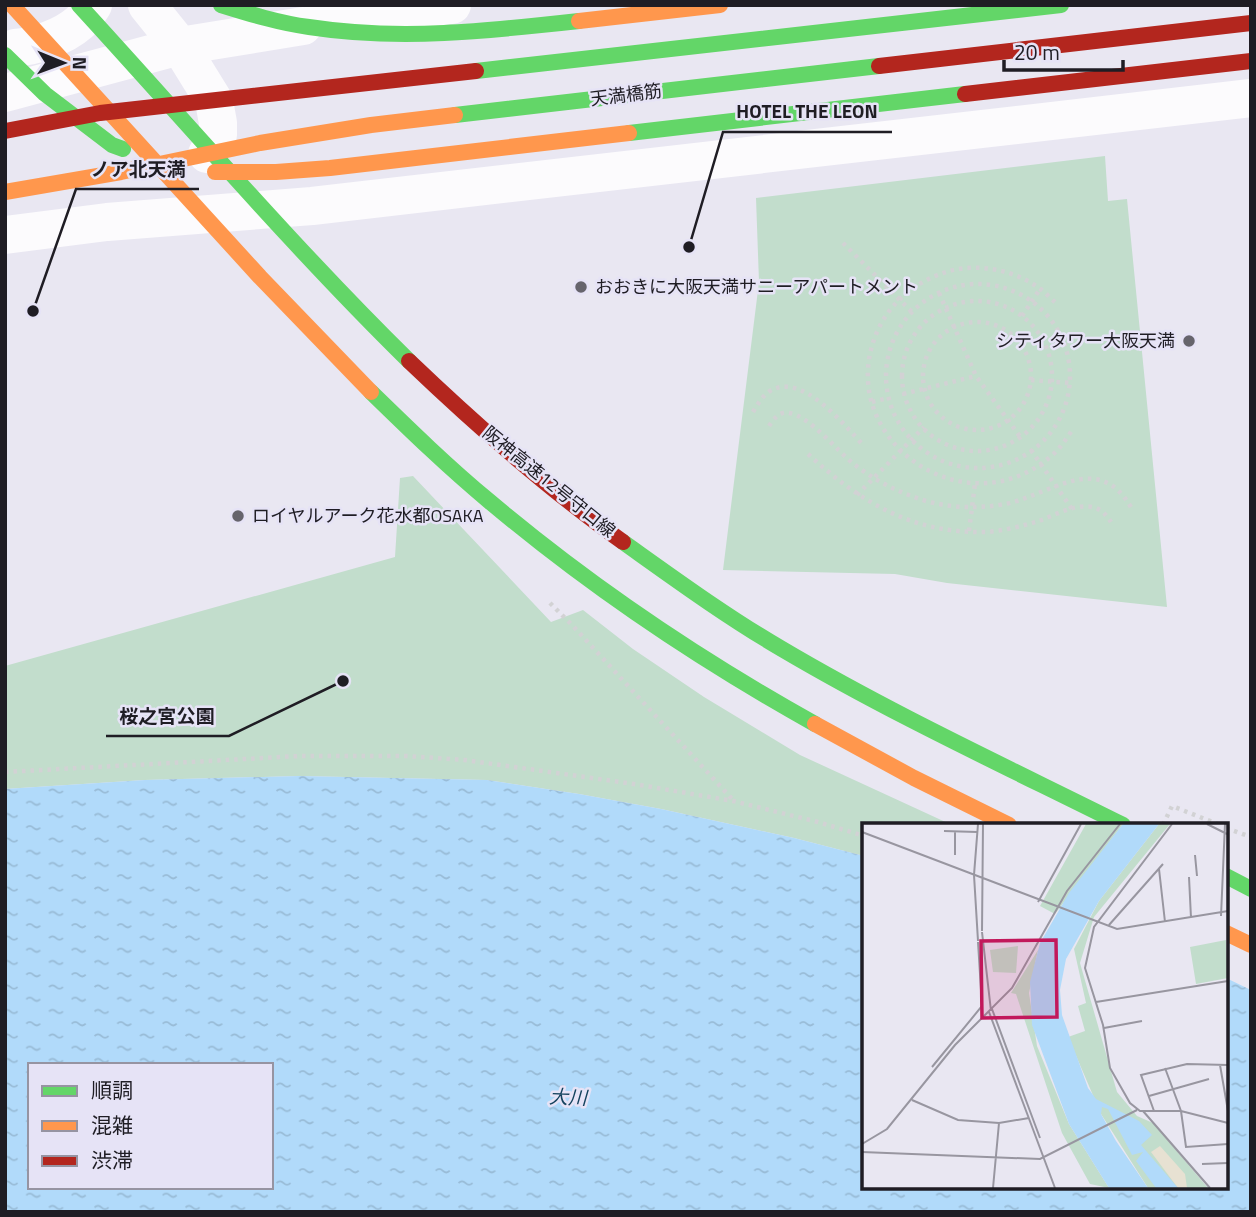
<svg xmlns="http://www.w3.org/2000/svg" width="1256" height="1217" viewBox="0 0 1256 1217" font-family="'Titillium Web','Noto Sans JP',sans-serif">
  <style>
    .green { fill: #c2ddcc }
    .water { fill: url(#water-ripples); fill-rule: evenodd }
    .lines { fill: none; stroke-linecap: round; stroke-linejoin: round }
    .path { stroke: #d2d2d4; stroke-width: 4.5; stroke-dasharray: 3.5 5; stroke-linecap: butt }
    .street { stroke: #fcfbfd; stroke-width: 38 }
    .fast { stroke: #63d668; stroke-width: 16 }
    .slow { stroke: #ff974d; stroke-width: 16 }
    .jam { stroke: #b3261e; stroke-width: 16 }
    .poi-dot { fill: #66646c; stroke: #e6e3f6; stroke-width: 2.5 }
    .labels { text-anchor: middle; stroke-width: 5; stroke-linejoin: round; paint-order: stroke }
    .street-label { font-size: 18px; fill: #1f1d24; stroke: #e6e3f6 }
    .poi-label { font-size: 18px; fill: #1f1d24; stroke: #e6e3f6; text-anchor: start }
    .water-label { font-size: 19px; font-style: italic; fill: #14425e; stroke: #e6e3f6 }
    .inset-road { fill: none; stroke: #9896a0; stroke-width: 2 }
    .view { fill: #c2185b; fill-opacity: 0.15; stroke: #c2185b; stroke-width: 3.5 }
    .inset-edge { fill: none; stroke: #1f1d24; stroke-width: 3.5 }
    .leader { fill: none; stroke: #1f1d24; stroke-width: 2.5 }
    .callout-dot { fill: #1f1d24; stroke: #e6e3f6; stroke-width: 2.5 }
    .callout-label { font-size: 19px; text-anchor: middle; font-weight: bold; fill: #1f1d24; stroke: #e6e3f6; stroke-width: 5; stroke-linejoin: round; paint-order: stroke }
  </style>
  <defs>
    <pattern id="water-ripples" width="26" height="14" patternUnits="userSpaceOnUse" patternTransform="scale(1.75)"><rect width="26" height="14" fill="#b1dafa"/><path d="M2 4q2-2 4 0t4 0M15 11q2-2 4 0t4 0" fill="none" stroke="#98bbd6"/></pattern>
  </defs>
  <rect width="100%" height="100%" fill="#e9e7f2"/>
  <!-- green -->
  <path class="green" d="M1105,156L1108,201L1127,199L1167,607L947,583L895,574L723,570L759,282L756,198Z
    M413,476L551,622L583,610L633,649L704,697L800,755L952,825H864V856L794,838L661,809L579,794L487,780L299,776L145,780L5,789V666L395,557L400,478Z"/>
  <!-- water -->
  <path class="water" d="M299,776L487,780L579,794L661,809L794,838L864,856V1187H1226V978L1251,990V1212H5V789L145,780ZM30,1065H271V1187H30Z"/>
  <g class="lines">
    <!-- path -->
    <path class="path" d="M843,243L912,312
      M886 376a92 92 0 1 1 184 0a92 92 0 1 1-184 0Z
      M939,293L976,376L1021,438
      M902 376a75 75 0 1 1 150 0a75 75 0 1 1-150 0Z
      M1055,302C1050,298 1045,292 1039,288C1013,269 974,262 943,273C914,283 889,304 877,332C832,436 962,531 1050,457C1060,449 1066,439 1073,429
      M1022,316L1040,289
      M923 376a54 54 0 1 1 108 0a54 54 0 1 1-108 0Z
      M1031,380L1071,383
      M903,394L976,376
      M872,402L888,398
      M753,412C758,404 762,396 770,391C802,371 845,426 864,446
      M769,426C774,419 779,411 789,413C810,416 838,452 855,465C877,482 900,493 926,501C952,508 978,509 1005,504C1051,495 1099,449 1132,509
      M1031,450L1072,509
      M808,454C860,502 913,534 986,532C1003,531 1022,526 1039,521C1055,515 1077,502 1096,508C1103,511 1107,516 1111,522
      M857,495L924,427
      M969,531L975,484
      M550,603L573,626L732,799
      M5,772L300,756H407L465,760L634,784L733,801L818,822L864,836
      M1163,825L1172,806L1220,825
      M1226,828L1251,837"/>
    <!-- street -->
    <path class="street" d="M147,5L180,46L214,101L218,123V135L207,154
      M323,12L354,17L452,5
      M15,48C36,46 63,37 79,23C84,19 89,11 93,5
      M5,93L180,46L303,26
      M5,235L107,222L312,206L1251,98"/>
    <!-- fast -->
    <path class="fast" d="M79,5C188,124 294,248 409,361
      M221,5C250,14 279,23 309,27C399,41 489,31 579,21
      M5,55L45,94L112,145L123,149
      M476,71L1061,5
      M455,115L879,66
      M629,133L965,94
      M371,392C410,430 448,467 489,501C590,586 700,660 815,724
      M623,542C675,579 727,617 782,649C892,714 1009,768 1123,825
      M1226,876L1251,889"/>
    <!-- slow -->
    <path class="slow" d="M12,5L260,277L371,392
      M579,21L720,5
      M215,172H276L330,168L629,133
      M5,192L121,172L260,143L371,125L455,115
      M815,724L914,778L1009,825
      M1226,933L1251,945"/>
    <!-- jam -->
    <path class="jam" d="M879,66L1251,23
      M965,94L1251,61
      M5,131L100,113L476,71
      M409,361C477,426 547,488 623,542"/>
  </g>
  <!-- markers -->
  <g class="poi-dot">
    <circle cx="581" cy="287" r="7"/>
    <circle cx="1189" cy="341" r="7"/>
    <circle cx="238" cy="516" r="7"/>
  </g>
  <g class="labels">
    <!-- street labels -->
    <g class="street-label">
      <text transform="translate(626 95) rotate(-7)" y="6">天満橋筋</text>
      <text transform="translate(549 482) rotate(39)" y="6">阪神高速12号守口線</text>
    </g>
    <!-- poi labels -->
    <g class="poi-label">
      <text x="595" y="293">おおきに大阪天満サニーアパートメント</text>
      <text x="1175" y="347" text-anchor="end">シティタワー大阪天満</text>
      <text x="252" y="522">ロイヤルアーク花水都OSAKA</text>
    </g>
    <!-- water labels -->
    <g class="water-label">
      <text transform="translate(568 1097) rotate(2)" y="7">大川</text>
    </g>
  </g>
  <!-- overview -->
  <g transform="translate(862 823)">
    <rect width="366" height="366" fill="#e9e7f2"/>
    <path d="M224,1H261L193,91L178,83ZM297,1H308L232,94L218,140L255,269L275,293L291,300L346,365H286L239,291L206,214L223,208L216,183L224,180L212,126L237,78ZM364,117L366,155L334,161L328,124ZM156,123L154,150L131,149L128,127ZM176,127L167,170L175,223L207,301L247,365L228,361L200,310L154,171L149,170Z" fill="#c2ddcc"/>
    <path d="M298,323L323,351L325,365H316L289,329Z" fill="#e7e1d2"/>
    <path d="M261,1H297L237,78L204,136L198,167L200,192L226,265L234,276L277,298L290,312L279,322L316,365H294L274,338L281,329L270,332L246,286L240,284L239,291L254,318L286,365H247L207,301L170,202L168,159L178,120L207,70Z" fill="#b1dafa"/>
    <path class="inset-road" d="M310,1L232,104L223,145L241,202L248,245L268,280L278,288H319L366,300M345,1L365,11M82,8L115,9M0,9L255,106L366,88M93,32V8M333,32L335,53M297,46L303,99M327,54L329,95M176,79L219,1M359,93L363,1M247,102L301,41M120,108L121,1M120,109L129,188M116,118L112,52L116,1M234,179L366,158M130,186L178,315M127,189L193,365M242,205L280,198M358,242L366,288M70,244L120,183L116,119M303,245L319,288L324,324L366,321M287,273L347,256M50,277L96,297L137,300L167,295M281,288L348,365M292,288L279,252L325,241L366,242M0,321L25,306L93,222L150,165L205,68L258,1M0,329L178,336L275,287M340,341L366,340M131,365L137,300"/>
    <path class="view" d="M194,117L195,194L120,195L119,118Z"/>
    <rect width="366" height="366" class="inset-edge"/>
  </g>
  <!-- callouts -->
  <path class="leader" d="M689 247L723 132H892M33 311L76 189H199M343 681L229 736H106"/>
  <g class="callout-dot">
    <circle cx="689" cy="247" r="7"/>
    <circle cx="33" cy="311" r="7"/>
    <circle cx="343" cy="681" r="7"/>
  </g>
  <g class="callout-label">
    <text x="807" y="118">HOTEL THE LEON</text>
    <text x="138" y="176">ノア北天満</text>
    <text x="167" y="723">桜之宮公園</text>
  </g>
  <!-- border -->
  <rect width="1256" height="1217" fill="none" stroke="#1f1d24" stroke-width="14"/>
  <!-- legend -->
  <rect x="28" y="1063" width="245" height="126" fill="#e6e3f6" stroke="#9694a2" stroke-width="2"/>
  <rect x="42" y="1086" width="35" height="10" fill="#63d668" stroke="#9694a2" stroke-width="2"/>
  <text x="91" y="1098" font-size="21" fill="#1f1d24">順調</text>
  <rect x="42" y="1121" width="35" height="10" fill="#ff974d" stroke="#9694a2" stroke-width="2"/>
  <text x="91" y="1133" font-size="21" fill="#1f1d24">混雑</text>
  <rect x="42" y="1156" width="35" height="10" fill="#b3261e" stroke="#9694a2" stroke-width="2"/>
  <text x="91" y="1168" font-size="21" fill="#1f1d24">渋滞</text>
  <!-- north arrow -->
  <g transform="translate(63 63) rotate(91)" stroke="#e6e3f6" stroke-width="5" paint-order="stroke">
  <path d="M0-5L12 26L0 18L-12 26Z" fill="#1f1d24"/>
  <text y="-10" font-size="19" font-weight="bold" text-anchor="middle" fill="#1f1d24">N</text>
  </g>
  <!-- scale -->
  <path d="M1004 60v10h119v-10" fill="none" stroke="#1f1d24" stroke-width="3.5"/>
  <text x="1014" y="60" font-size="21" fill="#1f1d24" stroke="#e6e3f6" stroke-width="5" paint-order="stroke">20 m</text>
</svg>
